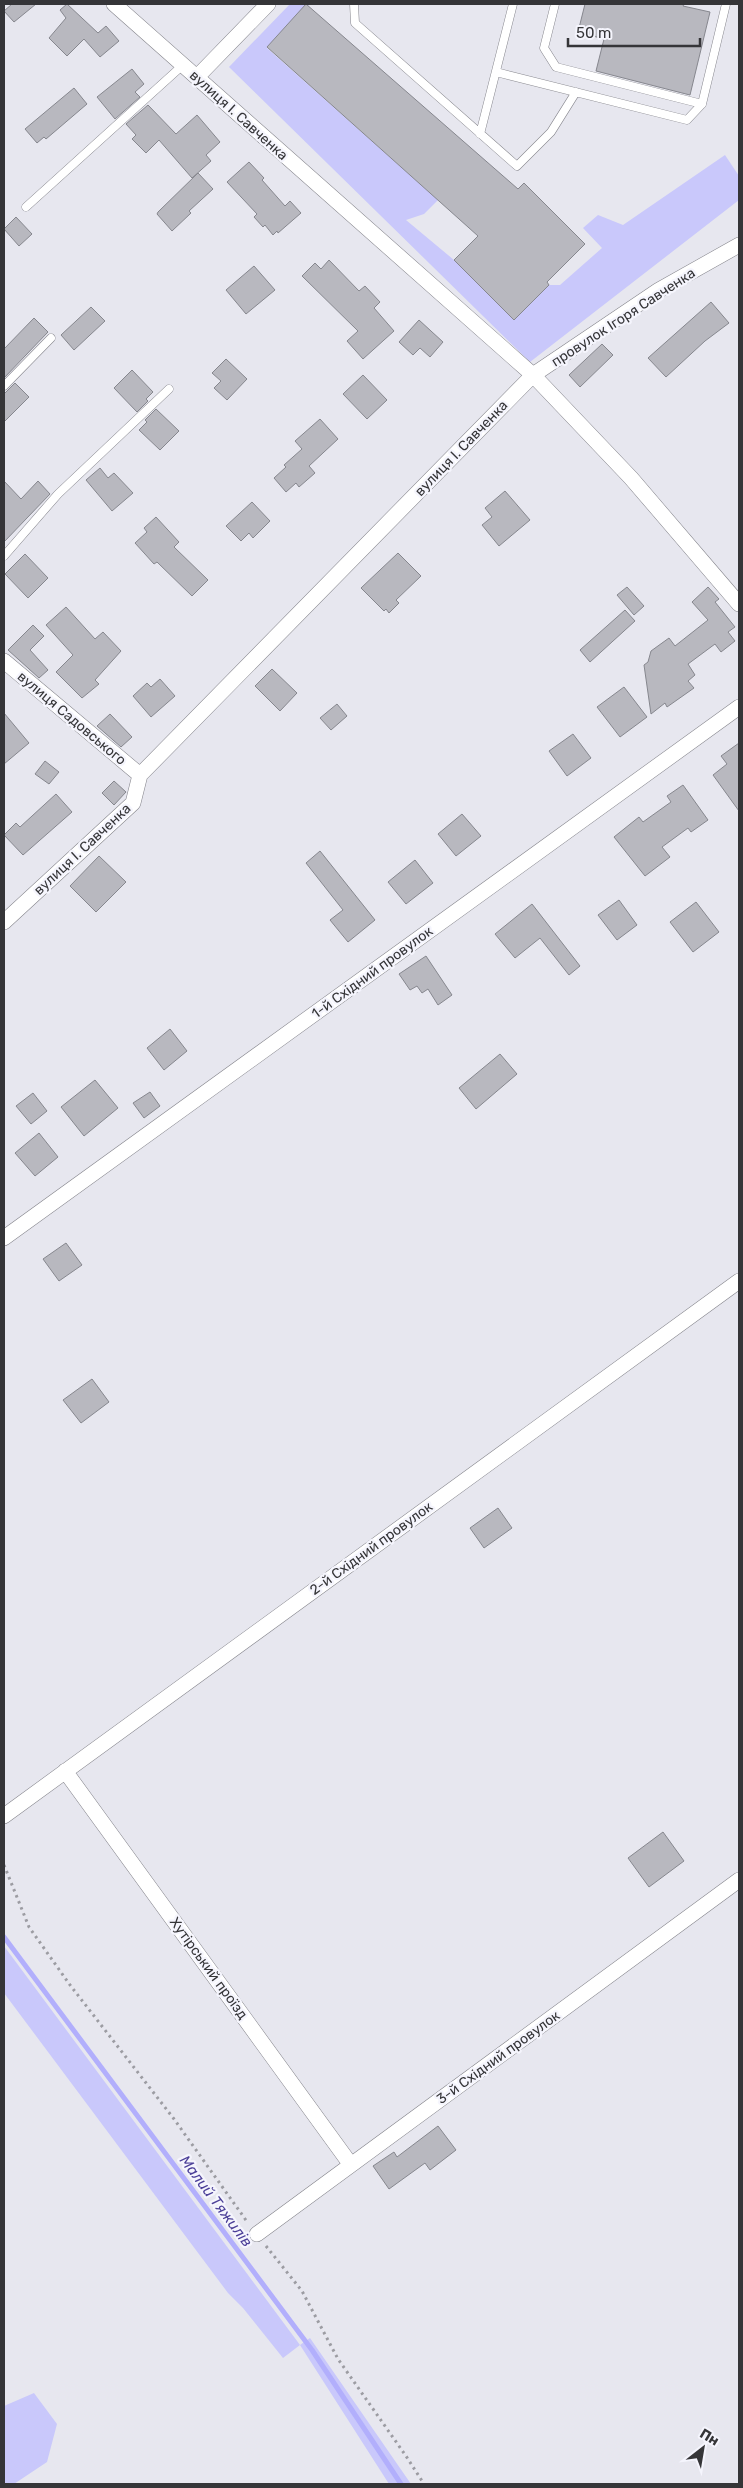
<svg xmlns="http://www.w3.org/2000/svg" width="743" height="2488" viewBox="0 0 743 2488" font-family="Rubik,sans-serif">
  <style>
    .green { fill: #c9c8fb }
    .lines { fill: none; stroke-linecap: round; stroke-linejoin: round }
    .stream { stroke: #b2affc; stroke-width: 5 }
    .building { fill: #b8b8bf; stroke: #86878e }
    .service-casing { stroke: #84848b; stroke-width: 9 }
    .minor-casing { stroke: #84848b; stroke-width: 16 }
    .path { stroke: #9c9ca2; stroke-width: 3; stroke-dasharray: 2.5 4; stroke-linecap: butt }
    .service { stroke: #fff; stroke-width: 8 }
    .minor { stroke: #fff; stroke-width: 15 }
    .labels { text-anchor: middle; stroke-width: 4.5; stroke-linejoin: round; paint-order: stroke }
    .street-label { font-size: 14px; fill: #353538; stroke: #f5f5fd }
    .water-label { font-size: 15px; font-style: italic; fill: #4c4098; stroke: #f5f5fd }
  </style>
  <rect width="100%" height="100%" fill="#e7e7ef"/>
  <!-- green -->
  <path class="green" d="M290,4H310L267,48L438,200L424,214L406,220L454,260L514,320L549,285H560L602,248L583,228L598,215L623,225L725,155L739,176V200L530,362L229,67Z
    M4,1946L300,2345L310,2338L411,2484H389L300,2345L283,2358L243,2308L228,2293L4,1993Z
    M34,2393L57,2424L47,2462L14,2484H4V2406Z"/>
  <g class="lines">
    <!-- stream -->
    <path class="stream" d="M4,1937L312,2350L401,2484"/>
  </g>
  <!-- building -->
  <path class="building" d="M12,4H36L14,22L4,11Z
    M67,4L98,33L106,26L119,41L100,57L84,39L67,56L49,38L66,18L60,10Z
    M306,4L518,189L524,183L585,244L547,282L549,285L514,320L454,260L478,236L267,47Z
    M585,4H684L683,6L710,12L690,95L596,71L604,39L578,32Z
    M132,69L144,84L135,92L140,97L115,119L97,97Z
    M74,88L87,104L46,139L44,137L37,143L25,129Z
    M148,105L176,134L197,115L220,142L206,155L211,161L192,178L159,140L146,153L132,139L136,135L126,124Z
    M249,162L264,178L262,180L285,206L290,201L301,213L278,233L277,231L273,235L265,225L263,227L254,217L257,214L227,182Z
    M198,173L213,189L189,211L191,213L172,231L157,214L158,212Z
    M16,217L32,234L19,246L4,229Z
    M329,260L359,291L365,286L380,302L374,308L394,331L363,359L347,341L358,331L302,276L315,263L321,269Z
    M254,266L275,290L246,314L226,290Z
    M711,302L729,323L705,341L666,377L648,358Z
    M91,307L105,321L74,350L61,335Z
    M34,318L48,332L4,378V349Z
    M419,320L443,342L430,357L420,348L413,355L399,342Z
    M602,344L613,355L580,387L569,375Z
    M226,359L247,379L227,400L214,388L221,381L212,373Z
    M132,370L153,392L146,399L148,401L137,412L114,388Z
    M363,375L387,400L367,419L343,394Z
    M15,383L29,397L4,422V394Z
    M156,409L179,431L160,450L139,430L147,422L145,420Z
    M320,419L338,439L309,466L315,473L299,487L296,483L286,492L274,478L286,467L284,465L302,449L295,441Z
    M100,468L108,478L114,473L133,493L112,511L86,480Z
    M4,481L21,499L38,481L50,494L4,542Z
    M505,491L530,520L499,546L482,525L492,517L485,508Z
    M252,502L270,521L253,538L249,533L241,541L226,526Z
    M156,517L179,542L174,547L208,580L192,596L157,562L154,564L135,543L147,532L144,528Z
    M398,553L421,576L396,600L399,603L389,613L386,609L384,611L361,588Z
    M25,554L48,578L28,598L5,574Z
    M627,587L644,606L634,615L617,595Z
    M708,587L719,599L715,602L735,627L728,632L735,641L721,652L715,644L688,664L695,675L688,681L694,688L667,707L665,703L651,714L644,665L648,662L651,651L669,638L675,646L708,620L692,602Z
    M66,607L95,639L103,632L121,651L95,680L99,684L82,698L56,672L73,655L46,625Z
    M625,610L635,621L590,662L580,650Z
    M33,625L44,636L30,650L48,670L39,678L8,650Z
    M272,669L297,693L280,711L255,686Z
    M160,679L175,696L151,717L133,696L147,683L151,687Z
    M624,687L647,717L620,737L597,707Z
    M337,704L347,716L331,730L320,718Z
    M4,713L29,743L4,764Z
    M110,714L132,737L121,747L97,726Z
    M573,734L591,758L567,776L549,751Z
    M739,743V811L713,775L727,764L721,756Z
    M45,761L59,772L49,784L35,774Z
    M114,781L126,792L114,805L102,793Z
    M683,785L708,820L691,832L688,828L662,847L670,857L645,876L614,837L639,817L643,822L671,802L667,796Z
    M56,794L72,812L23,855L4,835L16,823L20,827Z
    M462,814L481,836L456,856L438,834Z
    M320,851L375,920L348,942L330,920L343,910L306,863Z
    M99,856L126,882L96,912L70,886Z
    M415,860L433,883L406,904L388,882Z
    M619,900L637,925L617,940L598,915Z
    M696,902L719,932L693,952L670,922Z
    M532,904L580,966L569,975L540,938L515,958L495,934Z
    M426,956L452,995L438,1005L428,989L422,993L417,986L410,990L399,974Z
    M170,1029L187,1051L164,1070L147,1048Z
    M500,1054L517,1074L476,1109L459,1088Z
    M95,1080L118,1108L84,1136L61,1107Z
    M150,1092L160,1106L144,1118L133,1103Z
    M33,1093L47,1111L31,1124L16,1106Z
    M39,1133L58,1157L35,1176L15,1153Z
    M66,1243L82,1265L59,1281L43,1259Z
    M92,1379L109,1402L81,1423L63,1400Z
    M498,1508L512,1528L484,1548L470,1528Z
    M663,1832L684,1861L649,1887L628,1858Z
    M438,2126L456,2150L430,2170L425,2163L389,2189L373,2166L394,2152L397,2157Z"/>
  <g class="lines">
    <!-- service casing -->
    <g class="service-casing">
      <path id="service" d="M354,4L355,23L517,166L551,132L576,92
        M555,4L544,48L556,67L702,104L726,4
        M496,72L687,120L702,104
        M480,134L513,4
        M26,207L183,65
        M4,386L51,338
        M4,556L58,494L169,389"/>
    </g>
    <!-- minor casing -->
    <g class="minor-casing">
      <path id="minor" d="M197,77L268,4
        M739,245L659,290L533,375L631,478L739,604
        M4,661L140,775
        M4,922L133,803L140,775L533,375L114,4
        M4,1238L739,707
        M65,1771L351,2165
        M4,1816L739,1281
        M257,2234L739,1880"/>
    </g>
    <!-- path -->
    <path class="path" d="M4,1865L29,1927L70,1985L174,2119L248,2223
      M266,2246L302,2291L338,2359L406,2456L424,2484"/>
    <!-- service -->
    <use href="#service" class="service"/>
    <!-- minor -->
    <use href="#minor" class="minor"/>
  </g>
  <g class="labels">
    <!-- street labels -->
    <g class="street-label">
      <text transform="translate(239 115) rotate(42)" y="5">вулиця І. Савченка</text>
      <text transform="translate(623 317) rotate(-33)" y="5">провулок Ігоря Савченка</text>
      <text transform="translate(461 448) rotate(-46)" y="5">вулиця І. Савченка</text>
      <text transform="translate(72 718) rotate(40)" y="5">вулиця Садовського</text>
      <text transform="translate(82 849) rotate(-43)" y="5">вулиця І. Савченка</text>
      <text transform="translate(372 972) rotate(-36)" y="5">1-й Східний провулок</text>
      <text transform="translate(371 1548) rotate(-36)" y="5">2-й Східний провулок</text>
      <text transform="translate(209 1968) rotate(54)" y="5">Хутірський проїзд</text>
      <text transform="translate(498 2057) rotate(-36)" y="5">3-й Східний провулок</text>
    </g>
    <!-- water labels -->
    <g class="water-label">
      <text transform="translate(216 2201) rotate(53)" y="5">Малий Тяжилів</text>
    </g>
  </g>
  <!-- border -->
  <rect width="743" height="2488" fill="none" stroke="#353538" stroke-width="10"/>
  <!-- north arrow -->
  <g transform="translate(703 2448) rotate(31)" stroke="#f5f5fd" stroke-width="4" paint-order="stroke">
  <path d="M0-4L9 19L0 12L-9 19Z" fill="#353538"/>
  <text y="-8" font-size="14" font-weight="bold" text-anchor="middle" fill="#353538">Пн</text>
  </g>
  <!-- scale -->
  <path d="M568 38v8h132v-8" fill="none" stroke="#353538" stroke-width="2.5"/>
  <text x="576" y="38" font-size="15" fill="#353538" stroke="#f5f5fd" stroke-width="4" paint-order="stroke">50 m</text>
</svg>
